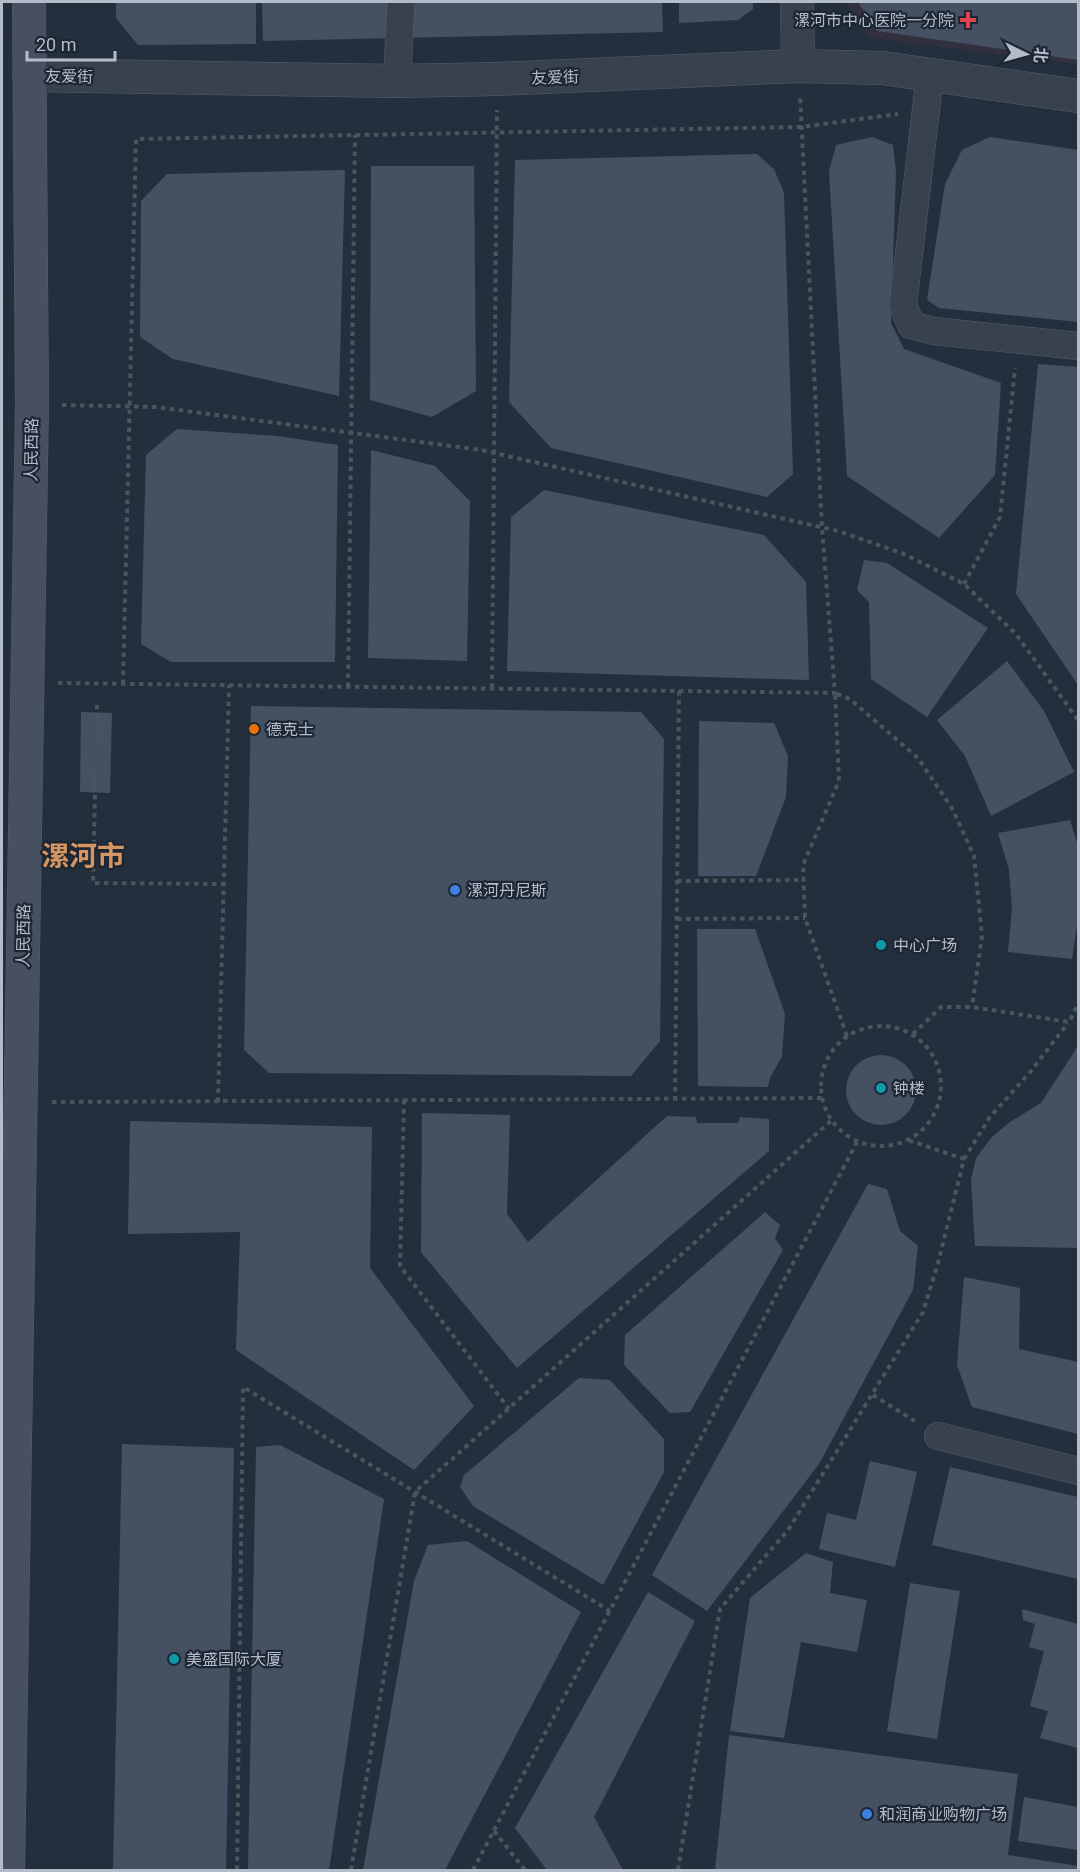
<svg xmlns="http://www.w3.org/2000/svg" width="1080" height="1872" viewBox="0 0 1080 1872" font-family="Roboto,'Noto Sans SC',sans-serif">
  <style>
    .medical { fill: #32303f }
    .building { fill: #455162 }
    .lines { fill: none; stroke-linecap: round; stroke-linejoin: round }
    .minor-casing { stroke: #565f6c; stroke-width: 28 }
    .tertiary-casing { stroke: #565f6c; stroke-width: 34 }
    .secondary-casing { stroke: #565f6c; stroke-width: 34 }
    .path { stroke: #44595c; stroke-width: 4; stroke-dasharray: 4.5 4.5; stroke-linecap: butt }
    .minor { stroke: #38414e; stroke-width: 27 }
    .tertiary { stroke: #38414e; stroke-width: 33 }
    .secondary { stroke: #465061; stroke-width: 33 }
    .health-dot { fill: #e0444e; stroke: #1d2633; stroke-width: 2 }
    .food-dot { fill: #e8710a; stroke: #1d2633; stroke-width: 2 }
    .shop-dot { fill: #3f7fe0; stroke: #1d2633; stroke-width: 2 }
    .culture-dot { fill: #0f9aa8; stroke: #1d2633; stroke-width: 2 }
    .labels { text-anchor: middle; stroke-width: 4.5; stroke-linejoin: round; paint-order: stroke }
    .poi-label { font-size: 16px; fill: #b4bcc9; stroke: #1d2633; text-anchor: start }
    .street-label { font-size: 16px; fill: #b4bcc9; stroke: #1d2633 }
    .town-label { font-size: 28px; font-weight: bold; fill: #d59563; stroke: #1d2633 }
  </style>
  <rect width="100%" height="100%" fill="#242f3e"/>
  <!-- medical -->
  <path class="medical" d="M846,2H1078V64L870,38Z"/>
  <!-- building -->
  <path class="building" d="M116,2H256V44L138,45L116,18Z
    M262,2H662L663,32L263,41Z
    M679,2H753V9L738,20L679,23Z
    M858,2H1078V60L877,31Z
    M872,137L893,145L896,172L891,323L904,349L1001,383L995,475L939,538L847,476L829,171L836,145Z
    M990,137L1078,150V322L939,308L927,300L945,184L962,150Z
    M757,154L774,169L784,193L793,474L767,497L551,448L509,402L515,160Z
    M371,166H474L476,391L432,417L370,400Z
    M345,170L339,396L173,359L140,337L141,201L167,174Z
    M1038,364L1078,367V685L1016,594Z
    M177,429L277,436L338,445L335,662H171L141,644L146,455Z
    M371,450L435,466L470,501L467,661L368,658Z
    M544,490L764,535L806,582L809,680L507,671L511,517Z
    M864,560L887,563L988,628L927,717L871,679L869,602L857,590Z
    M1007,661L1044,711L1074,772L991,816L965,756L937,720Z
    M251,706L641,712L664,739L660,1041L631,1076L269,1073L244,1050Z
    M81,712L112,713L110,793L80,792Z
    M699,721L774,723L788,756L786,797L756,876H698Z
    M1070,820L1078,846V918L1072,959L1008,952L1012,908L1009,870L998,833Z
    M697,929H755L785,1014L782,1056L770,1078L768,1087L698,1086Z
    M1078,1046V1248L975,1246L971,1180L976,1158L991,1138L1010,1122L1041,1103Z
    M846 1090a35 35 0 1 1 70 0a35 35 0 1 1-70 0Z
    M422,1113L510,1115L507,1214L528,1242L667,1116L696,1117L697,1123H738L740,1117L769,1119V1151L517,1368L421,1252Z
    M130,1121L372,1127L370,1268L474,1406L414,1470L236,1350L240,1232L128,1234Z
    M868,1184L887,1189L900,1231L918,1246L913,1290L819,1464L707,1611L652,1575Z
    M765,1212L780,1225L775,1238L783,1250L690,1412L670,1413L624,1365L625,1335Z
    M964,1277L1020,1288L1019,1349L1078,1362V1434L972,1407L957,1365Z
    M579,1378L610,1380L664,1439V1472L603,1585L473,1506L460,1487L464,1475Z
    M122,1444L234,1448L226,1870H113Z
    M280,1445L384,1499L329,1870H248L256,1447Z
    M870,1461L917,1472L895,1567L819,1549L827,1513L856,1520Z
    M950,1467L1078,1497V1579L932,1545Z
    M467,1541L581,1612L445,1870H363L414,1581L428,1545Z
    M806,1553L833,1562L830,1593L867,1600L857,1652L801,1642L784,1738L730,1731L750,1598Z
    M910,1583L960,1591L937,1739L887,1731Z
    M648,1592L695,1621L594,1817L623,1870H547L515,1828Z
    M1022,1609L1078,1624V1748L1040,1738L1048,1711L1030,1706L1044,1651L1029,1647L1035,1624L1023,1620Z
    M729,1735L1018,1774L1008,1855L1078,1866V1870H715Z
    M1024,1797L1078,1807V1850L1018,1841Z"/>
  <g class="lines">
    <!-- minor casing -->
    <g class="minor-casing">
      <path id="minor" d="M930,75L903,305L911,325L934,331L1078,346
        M397,81L401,2
        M938,1436L1078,1471"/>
    </g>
    <!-- tertiary casing -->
    <g class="tertiary-casing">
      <path id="tertiary" d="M797,2L798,66
        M29,75L397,81L496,79L798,66L882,68L1078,96"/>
    </g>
    <!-- secondary casing -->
    <g class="secondary-casing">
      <path id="secondary" d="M8,1870L32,404L29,2"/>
    </g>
    <!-- path -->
    <path class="path" d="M62,405L156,407L481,450L838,531L904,554L964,584L1016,634L1078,720
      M964,584L1000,517L1015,368
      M58,683L679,691L675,1099
      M123,684L136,139L801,127L898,114
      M348,687L355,135
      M492,688L497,110
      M679,691L835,693L822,528L800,95
      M97,705L93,883L223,884
      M677,881L804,880
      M677,919L805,918
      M821 1086a60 60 0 1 1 120 0a60 60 0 1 1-120 0Z
      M913,1034L941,1007H972L1069,1022L1078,1004
      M847,1036L805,918L803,865L839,781L835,693L850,699L918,758L953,810L974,856L982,936L972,1007
      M404,1100L400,1266L509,1409
      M52,1102L822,1098
      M218,1102L229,685
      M964,1159L990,1117L1031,1071L1068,1023
      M873,1395L916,1422
      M494,1831L525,1870
      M237,1870L243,1387L610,1611
      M351,1870L415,1492L832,1120
      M473,1870L857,1142
      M678,1870L720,1609L788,1530L923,1312L938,1263L964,1159L908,1140"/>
    <!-- minor -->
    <use href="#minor" class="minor"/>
    <!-- tertiary -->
    <use href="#tertiary" class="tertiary"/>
    <!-- secondary -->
    <use href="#secondary" class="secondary"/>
  </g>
  <!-- markers -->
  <path class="health-dot" d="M965 11h6v6h6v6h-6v6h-6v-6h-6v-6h6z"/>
  <circle class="food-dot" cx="254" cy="729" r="6"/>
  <g class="shop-dot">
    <circle cx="455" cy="890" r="6"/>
    <circle cx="867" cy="1814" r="6"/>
  </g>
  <g class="culture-dot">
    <circle cx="881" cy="945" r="6"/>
    <circle cx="881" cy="1088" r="6"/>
    <circle cx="174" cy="1659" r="6"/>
  </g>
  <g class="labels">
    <!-- poi labels -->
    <g class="poi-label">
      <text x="954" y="26" text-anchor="end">漯河市中心医院一分院</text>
      <text x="266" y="735">德克士</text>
      <text x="467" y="896">漯河丹尼斯</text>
      <text x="893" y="951">中心广场</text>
      <text x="893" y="1094">钟楼</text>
      <text x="186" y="1665">美盛国际大厦</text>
      <text x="879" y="1820">和润商业购物广场</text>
    </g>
    <!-- street labels -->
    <g class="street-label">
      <text transform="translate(69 76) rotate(1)" y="6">友爱街</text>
      <text transform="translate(555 77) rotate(-2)" y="6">友爱街</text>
      <text transform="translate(31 450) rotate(-89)" y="6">人民西路</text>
      <text transform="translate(23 936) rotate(-89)" y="6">人民西路</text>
    </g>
    <!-- town labels -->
    <g class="town-label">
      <text x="83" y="866">漯河市</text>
    </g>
  </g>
  <!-- border -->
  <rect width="1080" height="1872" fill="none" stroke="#b4bcc9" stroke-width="6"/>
  <!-- north arrow -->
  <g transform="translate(1026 54) rotate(95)" stroke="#1d2633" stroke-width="4.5" paint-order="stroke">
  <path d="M0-4.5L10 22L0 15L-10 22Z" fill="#b4bcc9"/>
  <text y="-9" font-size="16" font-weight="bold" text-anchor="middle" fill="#b4bcc9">北</text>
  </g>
  <!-- scale -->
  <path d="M27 51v9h88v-9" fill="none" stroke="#b4bcc9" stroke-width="3"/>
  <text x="36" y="51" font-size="18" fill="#b4bcc9" stroke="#1d2633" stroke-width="4.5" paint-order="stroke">20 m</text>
</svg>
